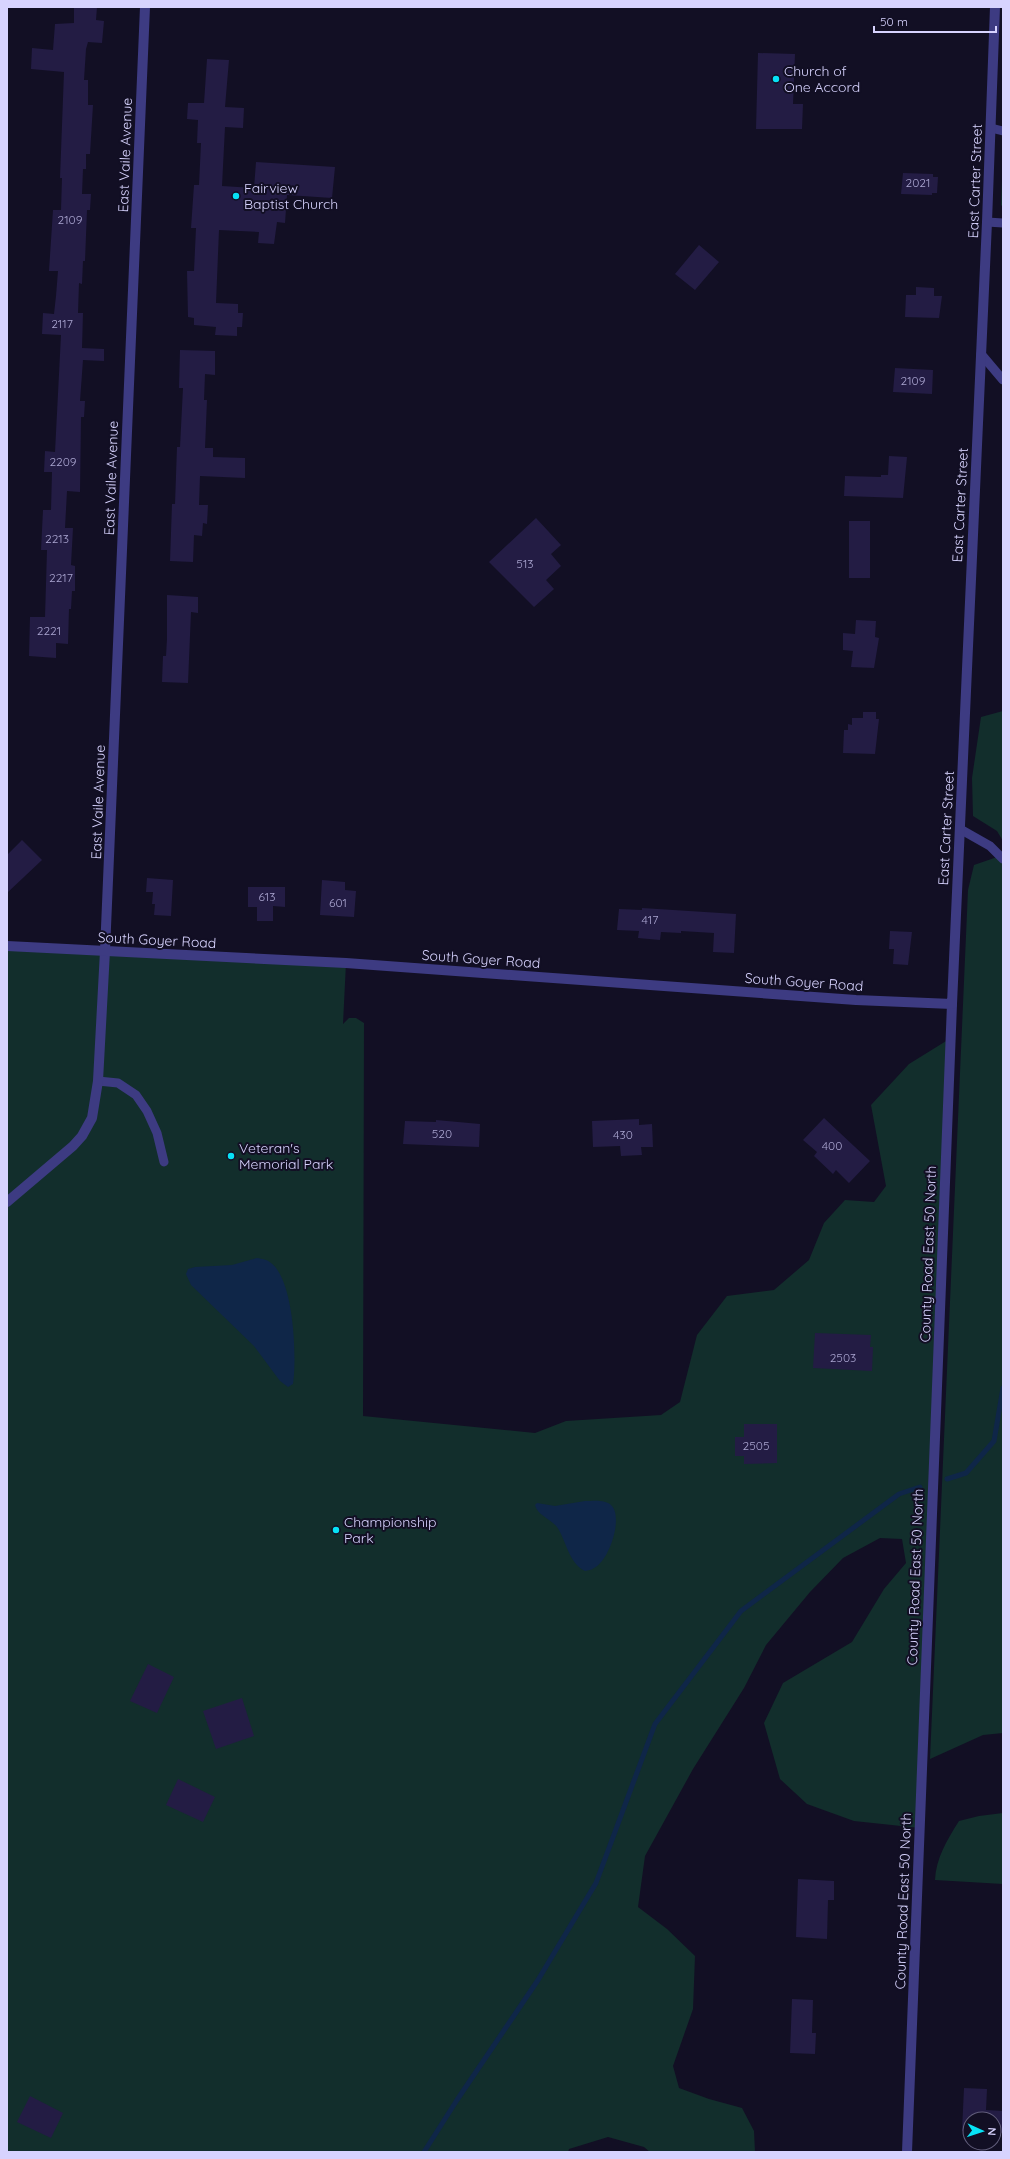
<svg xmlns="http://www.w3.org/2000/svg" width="1010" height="2159" viewBox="0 0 1010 2159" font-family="Quicksand,sans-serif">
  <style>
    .green { fill: #122e2c }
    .water { fill: #0f2648 }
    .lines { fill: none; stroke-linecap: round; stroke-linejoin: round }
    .stream { stroke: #0f2648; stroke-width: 5 }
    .building { fill: #231c44 }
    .service { stroke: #3d3b82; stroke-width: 9 }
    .minor { stroke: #3d3b82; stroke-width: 10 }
    .tertiary { stroke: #3d3b82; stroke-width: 10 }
    .poi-dot { fill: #07e2f6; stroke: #120f24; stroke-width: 1.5 }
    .labels { text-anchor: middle; stroke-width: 4; stroke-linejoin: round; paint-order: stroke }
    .number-label { font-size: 12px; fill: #aaa5d0 }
    .poi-label { font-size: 14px; fill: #d7d3fe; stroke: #120f24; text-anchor: start }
    .street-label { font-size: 14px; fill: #d7d3fe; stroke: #120f24 }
  </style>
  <rect width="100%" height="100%" fill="#120f24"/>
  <!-- green -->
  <path class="green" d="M1003,154V207L1001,205Z
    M1003,711V841L997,831L973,816L972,778L981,717Z
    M1003,855V1733L983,1735L930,1759L968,890L974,865Z
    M7,946L346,963L343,1024L349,1018H356L364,1023L363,1416L535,1433L566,1421L661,1415L680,1402L697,1335L727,1296L774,1290L809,1260L824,1223L845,1200L874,1202L886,1186L871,1105L909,1064L951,1038L920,1828L854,1821L807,1804L780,1779L764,1723L783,1683L852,1642L884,1589L906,1563L902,1539L880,1538L843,1558L810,1592L766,1645L744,1688L693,1769L645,1856L638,1907L667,1929L695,1956L693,2009L673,2066L679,2088L709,2099L742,2108L754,2131L755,2152H650L644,2147L608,2137L569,2149L568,2152H7Z
    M1003,1813V1884L935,1880C936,1858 947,1840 959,1821L979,1816Z"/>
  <!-- water -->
  <path class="water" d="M257,1258C262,1259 267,1259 271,1263C294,1280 297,1357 293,1384L288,1387L280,1381L254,1346L191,1285L186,1274L188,1269L195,1267L232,1265Z
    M585,1501C593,1501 606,1499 612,1506C623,1519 609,1561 594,1568C592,1570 588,1570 585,1571C568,1562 567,1542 557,1527C551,1519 537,1515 535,1505L537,1503L555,1506Z"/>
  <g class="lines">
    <!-- stream -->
    <path class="stream" d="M947,1479L966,1473L994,1441L1003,1388
      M424,2152L457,2100L538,1980L596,1883L655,1724L741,1611L899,1494L920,1487"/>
  </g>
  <!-- building -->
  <path class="building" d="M74,7H97L96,20L104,21L102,43L88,42L86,49L84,80H88V105H93L90,154H86V169H83L82,194H91L90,210H87L85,261H83L82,284L79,283L78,313H83L82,348L104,349V361L83,360L80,401H85L84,417H81L80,492L67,491L65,528H73L71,565L75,566V591H72L71,609H69L68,644L56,643V658L29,656L30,617H45L47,550H41L43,510H51L52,472H44L45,451L55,452L61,335L42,334L43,313L54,314L56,296L58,271H49L53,210H61L62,178H60L64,72L31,69L32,48L53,50L55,24L74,23Z
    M758,53L795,54L793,104H803L802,129H756Z
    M207,59L229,60L225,107L244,108L243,128L225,127L222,186L254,188L256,162L335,167L332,198L287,195L285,223L277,222L274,244L258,243L259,232L219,230L216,303L238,304V313H243L242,327H237V336L215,335L216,327L194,325V318L188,317L187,271H194L196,228H191L194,185H199L201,143H197L198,120L187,119L188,103H204Z
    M903,173L933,174V177H938L937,193H932V195L901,194Z
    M699,245L719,262L695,290L675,274Z
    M916,287L934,288V296H942L939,318L905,317L906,295H916Z
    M180,350L215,351V375L205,374L204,400H207L205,448H213V457L245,458V478L200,476L199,505H208L207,524L203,523L202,536L194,535L193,562L170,561L172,504H175L177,447H180L183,388H179Z
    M895,368L933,370L932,394L893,392Z
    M889,456L907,457L903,498L844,496L845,476L881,477V475H888Z
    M536,518L561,545L551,554L561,566L546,580L554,589L534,607L489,562Z
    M849,521H870V578H849Z
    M167,595L198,597V613L191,612L188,683L162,682L163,656H166L167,639Z
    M856,620L876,621L875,637L879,638L874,668L851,667L853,651L843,650V633L855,634Z
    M863,712H876V719H879L875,754L843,753L844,730H848V724L852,725V718H863Z
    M22,840L42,860L7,893V855Z
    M147,878L173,880L171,916L154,915L155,904H152L153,892H146Z
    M322,880L345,882V890L356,891L354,917L320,915Z
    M248,887H285V907L273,906V921H257V907H248Z
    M642,908L736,914L734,953L713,952L714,933L681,931V933L661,932L660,940L638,938L639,931L617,930L619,909L642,910Z
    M890,931L912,932L908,965L893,964L894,949H889Z
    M824,1118L870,1161L849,1183L836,1170L833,1174L814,1156L817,1152L803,1140Z
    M639,1119V1125L652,1124L653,1147H641L642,1155L621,1156L620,1146L593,1147L592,1121Z
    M436,1120L480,1124L479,1147L403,1144L405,1121L436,1122Z
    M815,1333L871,1335L870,1347H873L872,1371L813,1368Z
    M744,1424H777V1463L744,1464V1456H735V1437H744Z
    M148,1664L174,1677L157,1713L130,1701Z
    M242,1698L254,1736L216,1749L203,1711Z
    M178,1779L215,1797L203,1822L166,1805Z
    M798,1879L834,1881V1900H828L827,1939L796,1937Z
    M792,1999L813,2000L812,2033H816L815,2054L790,2053Z
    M964,2088L987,2089L986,2110L1003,2111V2133L994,2132V2119H970V2131H962Z
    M30,2096L63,2113L51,2138L17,2122Z"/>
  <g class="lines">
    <!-- service -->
    <path class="service" d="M991,128L1003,131
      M987,222L1003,223
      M981,354L1003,380
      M960,829L990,846L1003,859
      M98,1081L118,1083L136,1095L147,1111L157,1133L164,1162"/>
    <!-- minor -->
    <path class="minor" d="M7,1202L73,1146L82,1136L92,1118L98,1081L105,951
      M907,2152L952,1004"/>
    <!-- tertiary -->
    <path class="tertiary" d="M7,946L346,963L856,1000L952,1004L987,222L995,7
      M105,951L145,7"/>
  </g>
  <!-- markers -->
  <g class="poi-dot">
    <circle cx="776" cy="79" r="4"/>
    <circle cx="236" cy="196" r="4"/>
    <circle cx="231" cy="1156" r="4"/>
    <circle cx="336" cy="1530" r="4"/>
  </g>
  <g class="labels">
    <!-- number labels -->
    <g class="number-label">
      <text x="918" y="187">2021</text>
      <text x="70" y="224">2109</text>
      <text x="62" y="328">2117</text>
      <text x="913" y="385">2109</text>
      <text x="63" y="466">2209</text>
      <text x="57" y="543">2213</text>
      <text x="525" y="568">513</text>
      <text x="61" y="582">2217</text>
      <text x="49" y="635">2221</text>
      <text x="267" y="901">613</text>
      <text x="338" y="907">601</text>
      <text x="650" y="924">417</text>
      <text x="442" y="1138">520</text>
      <text x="623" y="1139">430</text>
      <text x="832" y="1150">400</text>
      <text x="843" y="1362">2503</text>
      <text x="756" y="1450">2505</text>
    </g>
    <!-- poi labels -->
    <g class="poi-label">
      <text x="784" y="76">Church of<tspan x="784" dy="16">One Accord</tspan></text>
      <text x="244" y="193">Fairview<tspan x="244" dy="16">Baptist Church</tspan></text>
      <text x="239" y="1153">Veteran's<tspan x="239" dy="16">Memorial Park</tspan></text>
      <text x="344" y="1527">Championship<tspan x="344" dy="16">Park</tspan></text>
    </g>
    <!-- street labels -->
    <g class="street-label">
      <text transform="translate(125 155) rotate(-88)" y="5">East Vaile Avenue</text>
      <text transform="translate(975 181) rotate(-88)" y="5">East Carter Street</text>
      <text transform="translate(111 478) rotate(-88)" y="5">East Vaile Avenue</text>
      <text transform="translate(960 505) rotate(-87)" y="5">East Carter Street</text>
      <text transform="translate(98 802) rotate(-88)" y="5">East Vaile Avenue</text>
      <text transform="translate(946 828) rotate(-87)" y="5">East Carter Street</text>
      <text transform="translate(157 940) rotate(3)" y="5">South Goyer Road</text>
      <text transform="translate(481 959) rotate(4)" y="5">South Goyer Road</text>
      <text transform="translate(804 982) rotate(4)" y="5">South Goyer Road</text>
      <text transform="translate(928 1254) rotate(-88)" y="5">County Road East 50 North</text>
      <text transform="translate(915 1577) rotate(-88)" y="5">County Road East 50 North</text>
      <text transform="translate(903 1901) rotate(-88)" y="5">County Road East 50 North</text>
    </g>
  </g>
  <!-- border -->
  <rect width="1010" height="2159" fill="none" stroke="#d7d3fe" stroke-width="16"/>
  <!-- north arrow -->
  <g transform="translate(982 2131) rotate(93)"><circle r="19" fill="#120f24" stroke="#615d7b"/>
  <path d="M0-3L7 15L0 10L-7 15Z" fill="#07e2f6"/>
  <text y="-6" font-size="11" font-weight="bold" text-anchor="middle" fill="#d7d3fe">N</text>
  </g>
  <!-- scale -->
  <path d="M874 26v6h122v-6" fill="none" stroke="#d7d3fe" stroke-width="2"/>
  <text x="880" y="26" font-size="12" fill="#d7d3fe" stroke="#120f24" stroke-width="3" paint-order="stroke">50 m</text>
</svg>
